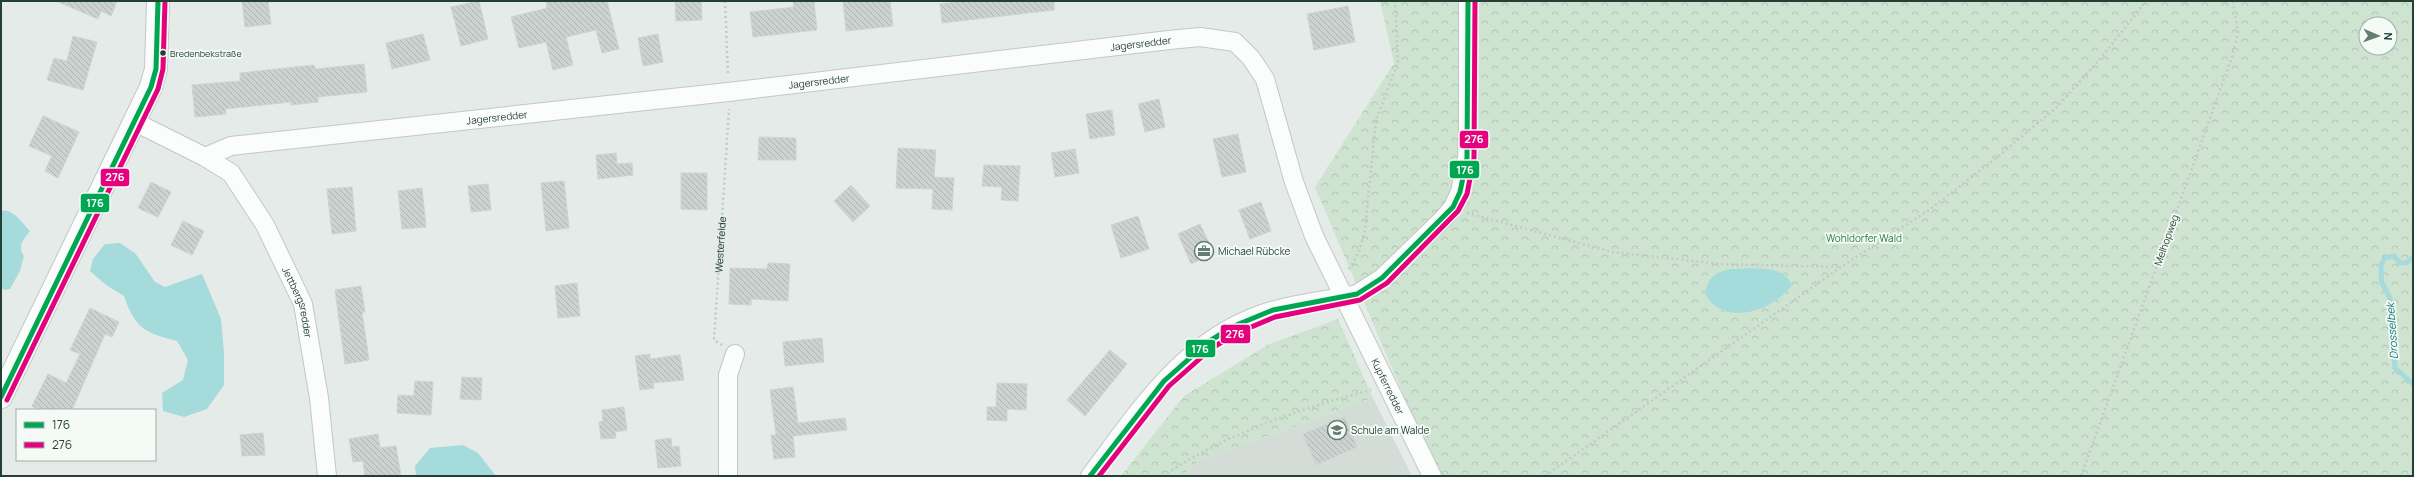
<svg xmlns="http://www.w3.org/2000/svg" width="2414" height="477" viewBox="0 0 2414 477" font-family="Manrope,sans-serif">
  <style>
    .built { fill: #d3dcd7 }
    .park { fill: url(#park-crowns); fill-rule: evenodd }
    .water { fill: #a5dbdb }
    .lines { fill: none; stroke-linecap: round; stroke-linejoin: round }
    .stream { stroke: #a5dbdb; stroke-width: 5 }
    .building { fill: url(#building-back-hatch); stroke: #ced4d1 }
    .street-casing { stroke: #c2c8c5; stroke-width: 20 }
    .secondary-casing { stroke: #c1c9c5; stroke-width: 24 }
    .path { stroke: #c1cbc6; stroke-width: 2.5; stroke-dasharray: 2 3; stroke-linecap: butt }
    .street { stroke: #fbfcfc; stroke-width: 18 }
    .secondary { stroke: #fbfcfc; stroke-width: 22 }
    .bus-1-casing { stroke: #f4faf6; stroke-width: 8 }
    .bus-2-casing { stroke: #f4faf6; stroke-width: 8 }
    .bus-1 { stroke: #00a651; stroke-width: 5 }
    .bus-2 { stroke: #e5007d; stroke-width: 5 }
    .bus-dot { fill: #224033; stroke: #f4faf6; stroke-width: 1.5 }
    .labels { text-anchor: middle; stroke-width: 3.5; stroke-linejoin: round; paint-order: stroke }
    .bus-label { font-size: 9px; fill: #224033; stroke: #f4faf6; text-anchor: start }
    .street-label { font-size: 10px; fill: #224033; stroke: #f4faf6 }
    .park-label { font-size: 10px; fill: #2a793d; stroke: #f4faf6 }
    .poi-label { font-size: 10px; fill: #224033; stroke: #f4faf6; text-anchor: start }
    .water-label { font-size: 11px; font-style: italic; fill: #187c7f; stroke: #f4faf6 }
    .line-badge { stroke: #f4faf6; stroke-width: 1.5 }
    .badge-label { font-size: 11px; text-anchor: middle; font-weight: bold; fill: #fff }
  </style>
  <defs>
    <pattern id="park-crowns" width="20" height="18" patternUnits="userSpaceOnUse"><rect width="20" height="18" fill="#cee4d1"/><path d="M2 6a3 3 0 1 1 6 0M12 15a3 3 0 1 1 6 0" fill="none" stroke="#b1c5b4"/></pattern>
    <pattern id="building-back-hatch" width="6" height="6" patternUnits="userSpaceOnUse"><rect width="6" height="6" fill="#ccd2cf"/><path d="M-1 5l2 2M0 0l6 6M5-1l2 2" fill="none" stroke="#afb5b2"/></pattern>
  </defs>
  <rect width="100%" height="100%" fill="#e5ebe8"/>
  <!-- built -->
  <path class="built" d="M1373,398L1412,476H1182L1197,462Z"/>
  <!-- park -->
  <path class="park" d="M1380,1H2413V476H1438L1315,187L1394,63ZM2366,24H2390V48H2366Z
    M1338,319L1373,398L1197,462L1182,476H1121L1184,396L1269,344Z"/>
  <!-- water -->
  <path class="water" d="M1,211C13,208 22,223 30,231C23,240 17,246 24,256L20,271L10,289L5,290L1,288Z
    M120,243L135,253L155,282L165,287L202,274L221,319L224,352V385L207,409L184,417L163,411L162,393L183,380L188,360L177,341C145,333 135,328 124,296L106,285L90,271L93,259L105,244Z
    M1729,269C1750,269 1783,263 1792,285C1774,311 1724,328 1705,294C1709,277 1713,274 1729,269Z
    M463,445L478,453L496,476H416L415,466L430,448Z"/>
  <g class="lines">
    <!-- stream -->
    <path class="stream" d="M2413,257L2407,263H2400L2394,256L2385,258L2381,265V273L2382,283L2390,298L2395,368L2413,384"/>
  </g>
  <!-- building -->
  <path class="building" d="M56,1H117L111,16L101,11L98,19Z
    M242,1H268L271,24L245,27Z
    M479,1L488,39L461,46L451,7Z
    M546,1H607L619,49L602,53L596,30L566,37L573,65L553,70L546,42L519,48L511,17L547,8Z
    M675,1H701L702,20L676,21Z
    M793,1H814L817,30L753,37L750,12L794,7Z
    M843,1H890L893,26L846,31Z
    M963,1H1054V10L942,23L940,4Z
    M1348,6L1355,42L1314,50L1307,14Z
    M423,34L430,60L392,69L386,43Z
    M658,34L663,62L643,66L638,38Z
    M73,36L97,42L83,90L47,80L54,58L67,61Z
    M364,64L367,92L318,97V102L291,105V102L225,109L226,114L195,117L192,85L240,81V73L314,65L315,69Z
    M1159,99L1165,127L1145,132L1138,104Z
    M1112,110L1115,135L1090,139L1086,114Z
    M43,116L79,132L58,178L45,171L52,156L29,146Z
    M1238,134L1246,172L1222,177L1213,139Z
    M759,137L796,138V160H758Z
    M898,148L936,150L934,177L954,178L952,210L932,209L933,189L896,188Z
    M1075,149L1079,173L1055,177L1051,153Z
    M616,153L617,164L632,163L633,175L598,179L596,155Z
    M984,165L1020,166L1018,201L1001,200L1002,187L982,186Z
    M681,173H707V210L681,209Z
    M564,181L569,228L546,231L541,183Z
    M151,182L171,192L158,217L138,208Z
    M488,184L491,210L471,212L468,186Z
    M851,185L870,206L853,222L834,201Z
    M352,187L356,231L332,234L327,189Z
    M422,188L426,227L402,229L398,191Z
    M1261,202L1271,231L1250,239L1239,210Z
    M1138,216L1149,249L1121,258L1111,225Z
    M183,221L204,231L192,255L171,245Z
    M1200,224L1214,253L1191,264L1178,234Z
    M768,263L790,264L788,301L751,299V305L729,304L730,268L767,269Z
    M577,283L580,316L558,318L555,286Z
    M361,286L365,312H362L369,360L345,364L335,290Z
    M90,308L119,322L112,337L105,334L72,410H39L32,406L48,374L66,383L80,354L70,350Z
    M822,338L824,362L785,366L783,342Z
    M1110,350L1127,364L1085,416L1067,400Z
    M650,354V359L680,355L684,380L653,383L654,388L640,390L635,356Z
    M462,377L482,378L481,400L460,399Z
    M415,381L433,382L431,415L397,413L398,395L414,396Z
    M997,383L1027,384L1026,410L1007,409V421L987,420V407H996Z
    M793,387L798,423L845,418L847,430L793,436L795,457L774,459L771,435H776L770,390Z
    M624,407L627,430L615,432L616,438L601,439L599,422L603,421L602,410Z
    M1345,417L1357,447L1316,465L1303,434Z
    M263,433L265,455L242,456L240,435Z
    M378,434L380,448L396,446L401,476H365L363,461L353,462L349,439Z
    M671,438L672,447L679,446L681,466L658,468L655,440Z"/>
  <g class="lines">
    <!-- street casing -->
    <g class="street-casing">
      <g id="street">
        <path id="s2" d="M135,122L205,157L231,146L728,92L1169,40L1200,37L1235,42L1251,58L1265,79L1294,182L1314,236L1432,476"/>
        <path id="s3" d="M205,157L231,173L265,225L303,304L319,398L327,476"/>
        <path d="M728,476V375L735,354"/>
        <path d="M1090,476C1139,411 1182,342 1262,314C1292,303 1326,301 1357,294L1382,278L1443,219L1453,207L1460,192L1467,158L1468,135V1"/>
      </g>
    </g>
    <!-- secondary casing -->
    <g class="secondary-casing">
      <path id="secondary" d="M1,397L151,87L156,69L158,1"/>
    </g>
    <!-- path -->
    <g class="path">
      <path d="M725,1L728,74"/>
      <path d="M1467,213L1612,252L1721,264L1840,267"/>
      <path d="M1349,269L1359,252L1365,230L1376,120L1398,62L1395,1"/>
      <path id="s1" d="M722,345L714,340L729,109"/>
      <path d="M1163,476C1225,434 1299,409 1371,390"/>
      <path d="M1545,476L1841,267L1929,210L1990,163L2056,108L2101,58L2146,1"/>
      <path d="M2081,476L2232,57L2238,32L2233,1"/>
    </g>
    <!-- street -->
    <use href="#street" class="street"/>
    <!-- secondary -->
    <use href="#secondary" class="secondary"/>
    <!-- bus-1 casing -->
    <g class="bus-1-casing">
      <path id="bus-1" d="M1,397L151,87L156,69L158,1
        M1090,476L1164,381L1208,342L1234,326L1273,310L1357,294L1382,278L1453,207L1460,192L1467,158L1468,1"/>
    </g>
    <!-- bus-2 casing -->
    <g class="bus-2-casing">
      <path id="bus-2" d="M7,400L158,89L163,69L165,1
        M1099,476L1169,386L1212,348L1237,333L1275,317L1360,300L1387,283L1458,211L1467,194L1474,158L1475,1"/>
    </g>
    <!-- bus-1 -->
    <use href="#bus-1" class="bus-1"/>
    <!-- bus-2 -->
    <use href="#bus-2" class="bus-2"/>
  </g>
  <!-- icons -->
  <defs>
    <g id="office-ring" transform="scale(1)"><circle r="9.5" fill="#f4faf6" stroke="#667c72" stroke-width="1.5"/><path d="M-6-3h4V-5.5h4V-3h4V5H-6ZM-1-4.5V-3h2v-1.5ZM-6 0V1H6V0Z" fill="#667c72"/></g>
    <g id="school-ring" transform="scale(1)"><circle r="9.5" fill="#f4faf6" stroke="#667c72" stroke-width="1.5"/><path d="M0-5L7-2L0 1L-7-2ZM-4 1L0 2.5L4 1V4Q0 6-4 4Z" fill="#667c72"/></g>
  </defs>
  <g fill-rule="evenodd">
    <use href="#office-ring" x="1204" y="251"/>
    <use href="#school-ring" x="1337" y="430"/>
  </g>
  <!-- markers -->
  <circle class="bus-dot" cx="163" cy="53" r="3.5"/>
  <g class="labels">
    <!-- bus labels -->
    <g class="bus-label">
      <text x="170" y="57">Bredenbekstraße</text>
    </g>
    <!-- street labels -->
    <g class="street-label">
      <text dy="4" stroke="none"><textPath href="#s2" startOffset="1022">Jagersredder</textPath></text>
      <text dy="4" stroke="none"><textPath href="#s2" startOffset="698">Jagersredder</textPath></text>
      <text dy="4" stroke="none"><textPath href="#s2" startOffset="374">Jagersredder</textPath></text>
      <text transform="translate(2166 240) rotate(-70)" y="4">Melhopweg</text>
      <text dy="4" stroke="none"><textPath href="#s1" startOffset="105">Westerfelde</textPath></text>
      <text dy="4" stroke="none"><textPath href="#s3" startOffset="177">Jettbergsredder</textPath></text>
      <text dy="4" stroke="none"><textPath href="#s2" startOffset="1497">Kupferredder</textPath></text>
    </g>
    <!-- park labels -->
    <g class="park-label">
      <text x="1864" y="242">Wohldorfer Wald</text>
    </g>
    <!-- poi labels -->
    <g class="poi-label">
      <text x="1218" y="255">Michael Rübcke</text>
      <text x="1351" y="434">Schule am Walde</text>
    </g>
    <!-- water labels -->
    <g class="water-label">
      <text transform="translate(2392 331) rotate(-94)" y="4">Drosselbek</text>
    </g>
  </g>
  <g class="line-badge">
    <rect x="1459" y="130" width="30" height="19" rx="4" fill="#e5007d"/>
    <rect x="1449" y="160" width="31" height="19" rx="4" fill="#00a651"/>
    <rect x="100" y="168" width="30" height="19" rx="4" fill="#e5007d"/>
    <rect x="80" y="193" width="30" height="20" rx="4" fill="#00a651"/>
    <rect x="1220" y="324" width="31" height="20" rx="4" fill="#e5007d"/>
    <rect x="1185" y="339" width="31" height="19" rx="4" fill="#00a651"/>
  </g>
  <g class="badge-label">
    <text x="1474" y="143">276</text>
    <text x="1465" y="174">176</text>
    <text x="115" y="181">276</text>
    <text x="95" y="207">176</text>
    <text x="1235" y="338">276</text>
    <text x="1200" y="353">176</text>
  </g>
  <!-- border -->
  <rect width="2414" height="477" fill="none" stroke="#224033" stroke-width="4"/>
  <!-- legend -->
  <rect x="16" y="409" width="140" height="52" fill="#f4faf6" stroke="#a0b0a8"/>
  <rect x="24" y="422" width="20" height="6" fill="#00a651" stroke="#a0b0a8"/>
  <text x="52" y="429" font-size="12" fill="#224033">176</text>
  <rect x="24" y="442" width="20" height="6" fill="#e5007d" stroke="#a0b0a8"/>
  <text x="52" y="449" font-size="12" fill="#224033">276</text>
  <!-- north arrow -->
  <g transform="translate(2378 36) rotate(92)"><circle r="19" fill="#f4faf6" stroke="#a0b0a8"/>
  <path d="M0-3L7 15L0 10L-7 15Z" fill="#667c72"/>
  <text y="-6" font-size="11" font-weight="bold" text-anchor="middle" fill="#224033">N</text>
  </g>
</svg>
